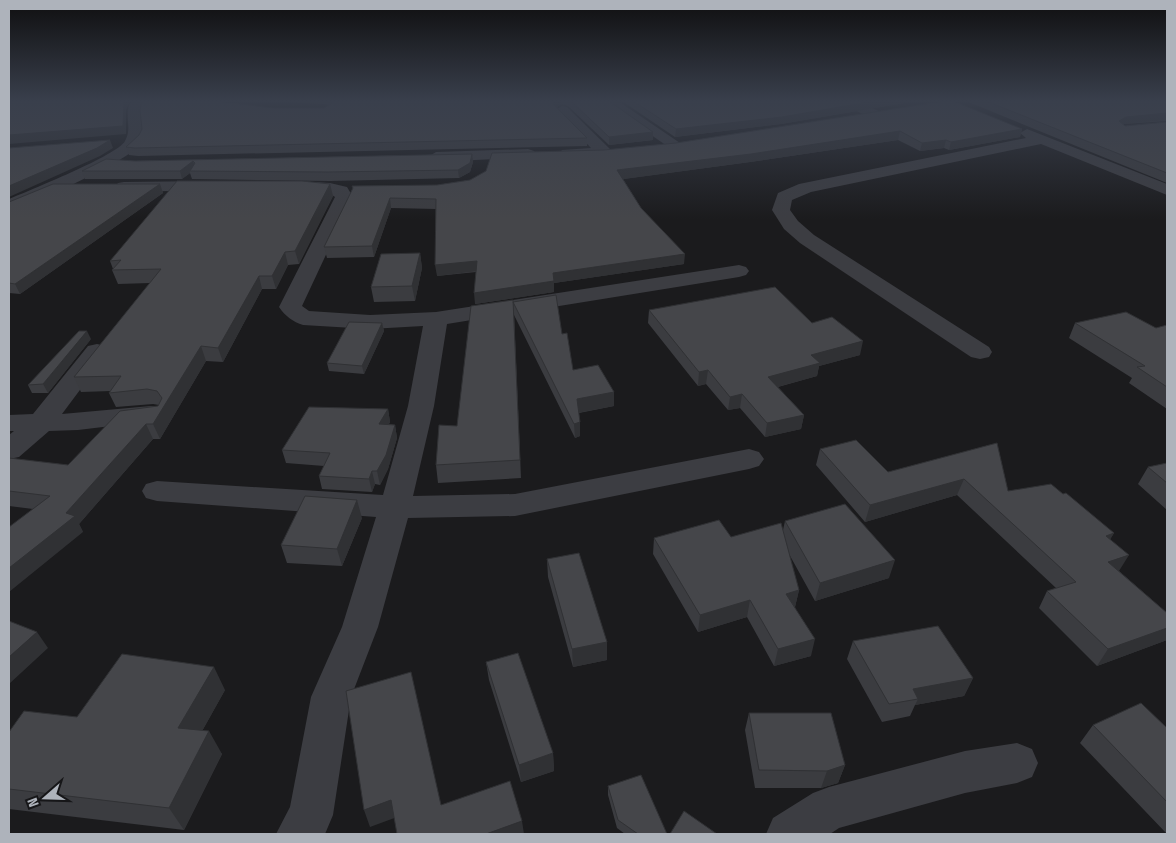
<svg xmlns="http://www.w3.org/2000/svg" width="1176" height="843" viewBox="0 0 1176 843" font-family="'Fira Sans Condensed',sans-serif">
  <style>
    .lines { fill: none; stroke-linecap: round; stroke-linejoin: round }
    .minor { fill: #3c3d42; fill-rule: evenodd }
    .wall { fill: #3b3c40 }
    .shaded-wall { fill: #303134 }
    .building { fill: #45464a; stroke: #303134 }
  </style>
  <rect width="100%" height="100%" fill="#1b1b1d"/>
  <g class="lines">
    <!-- minor -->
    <path class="minor" d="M131,101H145C135,119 148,126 139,145C133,158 26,208 9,211V199C28,191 118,155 125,141C133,127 123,115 131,101Z
      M602,101H618L683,145L680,148H670Z
      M835,101H854L879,111L881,114L879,117H869Z
      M562,106L567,107L610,149L612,152L610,155L562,156L560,153L562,150L591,148L555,110Z
      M1027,129L1167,184V195L1041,144L811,192L792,200L790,210L798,221L814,235L989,347L992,352L989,357L980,359L971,357L800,243L784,229L772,210L778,193L799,184L1026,138L1020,133Z
      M528,149L534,151L536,154L534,157L436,162L428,157L436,152Z
      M211,181L217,182L220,186L217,190L124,192L118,191L115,187L118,183L124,182Z
      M294,181L330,183L347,187L353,197L302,306L309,311L370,315L436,312L739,265L746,267L749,271L746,275L739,277L447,324L434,406L413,496L515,494L749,449L759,452L764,459L759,466L749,469L515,516L408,518L378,627L351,697L333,815L325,834H276L290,807L311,697L342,627L376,517L157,501L146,498L142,491L146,484L157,481L383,495L408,406L423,326L370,329L303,325C293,322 285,316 279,307L335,197L329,193L288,190L285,186L288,182Z
      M97,344L106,346L109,351L62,414L151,406L161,408L165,414L161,420L78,430L49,431L19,457L9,459V435L14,431H9V415L33,414L88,346Z
      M1017,743L1032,749L1038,763L1032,777L1017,783L965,793L839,828L830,834H766L773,818L813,793L829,787L965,751Z"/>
  </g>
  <!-- wall -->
  <path class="wall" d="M255,101H609L653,132V140L609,145L568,106L562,104L557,107L587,138V146L138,156L129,155L126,147L139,135L142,129L273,108H324L328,106L326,104Z
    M622,101H916L781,124L675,137Z
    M945,101L1022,129L1020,137L949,150L944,148L920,151L898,140L750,162L623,179L641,208L684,264L554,283V292L475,304L476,272L437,276L436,209L391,208L374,257L327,258L324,247L353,188L437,185L470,180L604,150L676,143Z
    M966,101H1167V121L1123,124L1125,126L1167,122V183Z
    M472,154L473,162L470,172L459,178L330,181L192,179L190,173L182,179H85L82,171L135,161Z
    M160,184L163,193L20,294L9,293V202Z
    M330,184L333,196L299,264L288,265L276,289H262L223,362L206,361L160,439H153L79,524L83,532L33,509L9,506V458L68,465L159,405L153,404L116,407L109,393L111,391L81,392L74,377L150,283L118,284L112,270L113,269L110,261Z
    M420,253L422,268L415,301L374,302L371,287Z
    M513,302L562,334L573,370L614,392V406L579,413L580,436L575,438L514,315Z
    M649,310L812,323L860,355L819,366L817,376L778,387L804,415L801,429L765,437L740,408L728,410L706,384L698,386L648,323Z
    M514,315L521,478L438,483L436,465L457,426Z
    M382,323L384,331L364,374L329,371L327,363Z
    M1075,323L1156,328L1167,325V409L1129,383L1132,378L1069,338Z
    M91,339L48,393H32L28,385Z
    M388,409L390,422L389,424L395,425L397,438L388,469L380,485L375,484L372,492L322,489L319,476L324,466L286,463L282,450Z
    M997,443L1008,491L1063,494L1114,533L1110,539L1119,571L1167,613V640L1097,666L1039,608L1047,591L1056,588L957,495L865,522L816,465L820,449L888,472Z
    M1167,463V510L1138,484L1148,467Z
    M362,518L342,566L287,563L281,545Z
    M785,521L889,578L815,601L789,554L799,590L795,607L811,656L774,666L747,617L698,632L653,554L654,538L731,537L783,530Z
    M547,559L607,642V660L573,667L548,577Z
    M853,641L973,678L964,696L915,705L910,716L882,722L847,659Z
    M486,662L553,753L554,771L521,782L489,680Z
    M225,690L202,731L222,754L184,830L9,809V732L77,717Z
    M749,713L845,765L838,783L821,788H755L745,730Z
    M1093,725L1167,728V834L1080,743Z
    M608,786L667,834H625L617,828L608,795Z"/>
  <!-- shaded-wall -->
  <path class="shaded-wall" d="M124,101H130L126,110V134L9,144V135Z
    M554,101H562V104L554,108V111Z
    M874,101H916L781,124L675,137L676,129Z
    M1167,113V120L1123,124L1119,121L1126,117Z
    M1022,129L1020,137L949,150L951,142Z
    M900,131L898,140L750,162L617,180V170Z
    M653,132V140L609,145V137Z
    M110,140L113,148L100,156L9,197V186Z
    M946,140L944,148L920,151L922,143Z
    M472,154L473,162L470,172L459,178L458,170Z
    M193,161L196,170L190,171V173L182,179L180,171Z
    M160,184L163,193L20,294L15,284Z
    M330,184L333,196L299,264L295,251Z
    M390,198L391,208L374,257L372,246Z
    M285,252L288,265L276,289L272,276Z
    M420,253L422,268L415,301L412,286Z
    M685,254L684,264L554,283V292L475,304L474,293L553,273Z
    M477,261L478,271L437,276L435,265Z
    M259,276L262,289L223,362L218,348Z
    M513,300L514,315L521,478L520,460Z
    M382,323L384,331L364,374L362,366Z
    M87,331L91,339L48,393L43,384Z
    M863,341L860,355L819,366L817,376L766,390L768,377L811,355Z
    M201,346L206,361L160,439L153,424Z
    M708,370L706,384L698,386L699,372Z
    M614,392V406L577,413V399Z
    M742,394L740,408L728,410L730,397Z
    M388,409L390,422L381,437L379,424Z
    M804,415L801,429L765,437L767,423Z
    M580,422V436L575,438L574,424Z
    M146,424L153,439L79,524L83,532L9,592V568L66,513Z
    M395,425L397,438L388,469L380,485L377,471Z
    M372,471L375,484L372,492L369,479Z
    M964,479L957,495L865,522L870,505Z
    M357,500L362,518L342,566L337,549Z
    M1114,533L1104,550L1106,536Z
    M1129,555L1119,571L1108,562Z
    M895,560L889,578L815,601L820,583Z
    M799,590L795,607L786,594Z
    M750,600L747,617L698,632L700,615Z
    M1167,628V640L1097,666L1108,649Z
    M37,632L48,648L9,684V657Z
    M815,639L811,656L774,666L778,649Z
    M607,642V660L573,667L572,649Z
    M214,667L225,690L191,751L178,728Z
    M973,678L964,696L915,705L918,699L913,689Z
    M209,731L222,754L184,830L169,808Z
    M553,753L554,771L521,782L519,765Z
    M845,765L838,783L821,788L827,771Z
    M391,800L397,817L370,827L364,810Z
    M522,821L524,834H486Z"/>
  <!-- building -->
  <path class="building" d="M9,101H124L123,126L9,135Z
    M142,101H216L273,108H324L332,103L330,101H554L553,104L587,138L135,148L126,147L139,135L142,129L140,110Z
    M571,101H609L653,132L609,137Z
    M633,101H874L782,117L676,129Z
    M945,101H953L1022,129L951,142L946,140L922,143L900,131L751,154L617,170L641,208L685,254L553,273L554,281L474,293L477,261L435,265L436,199L390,198L372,246L324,247L353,188L352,186L437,185L470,180L486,171L492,153L604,150L676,143Z
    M986,101H1167V113L1126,117L1119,121L1125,126L1167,122V173Z
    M110,140L97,148L9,186V148Z
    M472,154L470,163L458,170L328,172L190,171L195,163L193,161L180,171H82L106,159L135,161Z
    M177,181H302L330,184L295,251L285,252L272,276H259L218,348L201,346L153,424H146L66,513L75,516L9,568V527L50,496L9,491V458L68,465L120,411L158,406L162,398L157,391L147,389L109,393L121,376L74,377L161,269L112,270L121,260L110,261Z
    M53,184H160L15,284L9,283V202Z
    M420,253L412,286L371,287L381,254Z
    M775,287L812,323L832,317L863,341L811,355L820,363L768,377L804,415L767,423L742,394L730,397L708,370L699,372L649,310Z
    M556,295L562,334L567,333L573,370L598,365L614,392L577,399L580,422L574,424L513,302Z
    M513,300L520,460L436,465L439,425L457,426L471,306Z
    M1126,312L1156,328L1167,325V387L1137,367L1145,366L1075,323Z
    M349,322L382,323L362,366L327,363Z
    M79,331H87L43,384L28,385Z
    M309,407L388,409L379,424L395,425L386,455L377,471H372L369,479L319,476L330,453L282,450Z
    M856,440L888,472L997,443L1008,491L1051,484L1063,494L1066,493L1114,533L1106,536L1129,555L1108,562L1167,613V628L1108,649L1047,591L1076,582L964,479L870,505L820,449Z
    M1167,463V483L1148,467Z
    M305,496L357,500L337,549L281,545Z
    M845,504L895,560L820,583L785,521Z
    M719,520L731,537L781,523L799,590L786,594L815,639L778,649L750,600L700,615L654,538Z
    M579,553L607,642L572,649L547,559Z
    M9,621L37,632L9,657Z
    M938,626L973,678L913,689L918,699L889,704L853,641Z
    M518,653L553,753L519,765L486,662Z
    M122,654L214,667L178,728L209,731L169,808L9,789V732L24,711L77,717Z
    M411,672L441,805L510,781L522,821L486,834H397L391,800L364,810L346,691Z
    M1141,703L1167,728V802L1093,725Z
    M749,713H831L845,765L827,771L759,770Z
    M641,775L667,834H638L618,820L608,786Z
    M684,811L717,834H670Z"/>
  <!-- sky -->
  <linearGradient id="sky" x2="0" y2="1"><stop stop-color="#0f0f10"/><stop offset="0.46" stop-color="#393f4c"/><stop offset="1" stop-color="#393f4c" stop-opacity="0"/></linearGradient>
  <rect width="1176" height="219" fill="url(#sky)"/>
  <!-- border -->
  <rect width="1176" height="843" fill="none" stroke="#aeb3bb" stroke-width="20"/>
  <!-- north arrow -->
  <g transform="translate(45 798) rotate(250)" stroke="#161618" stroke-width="4" paint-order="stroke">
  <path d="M0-4L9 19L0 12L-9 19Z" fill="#aeb3bb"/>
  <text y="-8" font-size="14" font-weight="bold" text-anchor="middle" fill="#aeb3bb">N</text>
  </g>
</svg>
